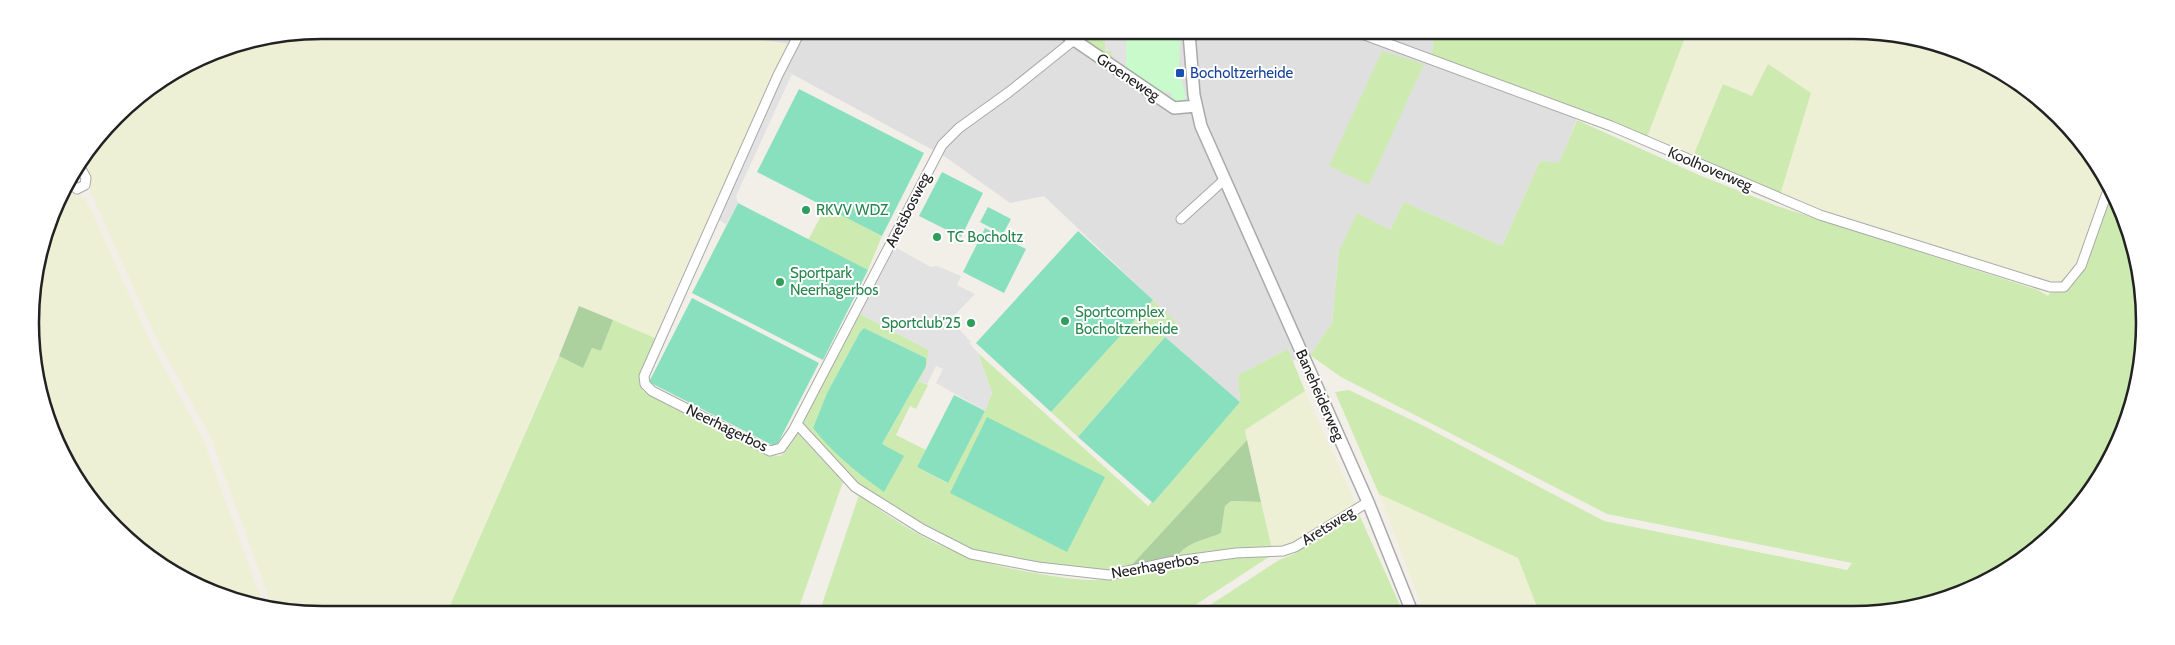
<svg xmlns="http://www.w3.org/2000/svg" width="2175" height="645" viewBox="0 0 2175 645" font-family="Cabin,sans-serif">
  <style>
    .residential { fill: #e0dfdf }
    .farmland { fill: #eef0d5 }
    .grass { fill: #cdebb0; fill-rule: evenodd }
    .forest { fill: #add19e }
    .park { fill: #c8facc }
    .pitch { fill: #88e0be }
    .parking { fill: #e2e2e2 }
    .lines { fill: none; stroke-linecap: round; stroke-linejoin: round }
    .minor-casing { stroke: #a9a9a9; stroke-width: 11 }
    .tertiary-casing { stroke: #a9a9a9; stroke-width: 14 }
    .minor { stroke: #fff; stroke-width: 9 }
    .tertiary { stroke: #fff; stroke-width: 11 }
    .transit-dot { fill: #1a4fb4; stroke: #fff; stroke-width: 2 }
    .leisure-dot { fill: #2e9e5b; stroke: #fff; stroke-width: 2 }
    .labels { text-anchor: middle; stroke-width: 4; stroke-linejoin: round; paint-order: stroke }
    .transit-label { font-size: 15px; fill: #164399; stroke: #fff; text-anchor: start }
    .street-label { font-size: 15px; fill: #222; stroke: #fff }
    .leisure-label { font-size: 15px; fill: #27864d; stroke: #fff; text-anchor: start }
    .rim { fill: none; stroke: #222; stroke-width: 2.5 }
  </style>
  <rect width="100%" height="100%" fill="#f2efe9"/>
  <!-- residential -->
  <path class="residential" d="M708,31L1435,34L1431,56L1580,111L1559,164L1540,161L1502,246L1404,202L1390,230L1339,251L1332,323L1310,355L1292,361L1288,349L1238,375L1240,402L1165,337L1177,323L1044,196L1010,203L944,156L777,66L788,45Z"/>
  <!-- farmland -->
  <path class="farmland" d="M322,30L708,31L789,44L667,308L657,339L579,307L448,610L273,609L210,436L156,338L90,191L89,177L82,164L129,103L211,52Z
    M1686,35L1909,36L2015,79L2096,160L2107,186L2079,258L2070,273L2060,283L2049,285L1779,198L1768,64L1752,96L1723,84L1691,161L1646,140Z
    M66,194L79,195L85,199L93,214L150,341L203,439L265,609L160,566L90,500L40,398L31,303L59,197Z
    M1305,391L1355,502L1354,506L1290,546L1272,549L1245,430Z
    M1379,494L1518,558L1539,612H1424Z"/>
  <!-- grass -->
  <path class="grass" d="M1075,33H1089L1092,35L1104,33L1105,51H1111L1113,60Z
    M1435,34L1686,35L1646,140L1431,56Z
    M1382,51L1424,64L1369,185L1329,166Z
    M1768,64L1811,93L1779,198L1691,161L1723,84L1752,96Z
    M1577,120L1699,175L1777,206L2038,290L2048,296L2057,284L2081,264L2110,196L2139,265V379L2115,452L2059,530L1982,585L1890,613L1539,612L1518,558L1379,494L1335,392L1349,390L1422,425L1604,521L1847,570L1852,563L1607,514L1341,377L1310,355L1332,323L1339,251L1357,213L1390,230L1404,202L1502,246L1540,161L1559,163Z
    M826,207L882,236L868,270L808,240Z
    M1153,300L1177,323L1078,437L1051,412Z
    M860,314L929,350L926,369L919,381L928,385L916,409L910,406L896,435L926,450L917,467L947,483L985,411L992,393L978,353L1148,506L1240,402L1238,375L1288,349L1305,391L1245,430L1247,440L1127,570L1122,572L1015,562L954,545L864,490L804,427V418ZM864,328L926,358V366L882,444L813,428L827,393L860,332Z
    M613,320L657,339L639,382L643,391L771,455L780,456L785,452L798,433L843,482L798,610H448L559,356L583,367L592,348L601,351Z
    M859,495C922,541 964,562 1041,574C1064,578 1089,582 1112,579C1138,577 1161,566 1186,561C1211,555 1246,557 1272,555L1186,611L820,610Z
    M1231,501L1261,502L1272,549L1211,551L1177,557C1186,542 1206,540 1221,533L1225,506Z
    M1358,512L1403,612L1201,611L1279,560L1294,554Z"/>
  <!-- forest -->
  <path class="forest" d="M579,306L613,320L601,351L592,348L583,368L559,356Z
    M1247,440L1261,502L1231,501L1225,506L1221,533C1206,540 1186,542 1177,557L1127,570Z"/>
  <!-- park -->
  <path class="park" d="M1180,38L1179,69L1186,97L1183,102L1177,104L1169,99L1172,95L1167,91L1164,94L1126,68V39Z"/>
  <!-- pitch -->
  <path class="pitch" d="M799,89L924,153L882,236L757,172Z
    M942,172L983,193L961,237L919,216Z
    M738,203L868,270L823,360L692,293Z
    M988,207L1011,219L1003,234L980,222Z
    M985,228L1026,249L1004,293L963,272Z
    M1078,231L1153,300L1051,412L976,343Z
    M692,298L819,363L776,447L649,382Z
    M864,328L926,358V366L882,444L904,456L884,492C857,473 833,453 813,428L827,393L860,332Z
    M1165,337L1240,402L1153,503L1078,437Z
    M954,395L985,411L948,483L917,467Z
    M987,417L1105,477L1067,552L950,493Z"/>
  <!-- parking -->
  <path class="parking" d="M1126,36V68L1122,63L1120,65L1113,60L1111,51H1105V37Z
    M784,69L792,74L736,196L738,203L727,225L719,220Z
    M895,247L931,267L937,266L961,276L957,285L975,294L950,320L971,342L969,343L978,353L992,393L985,411L936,383L943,369L936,366L927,384L919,381L926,369L929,350L860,314Z"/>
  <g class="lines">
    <!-- minor casing -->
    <g class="minor-casing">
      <path id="minor" d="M800,32L778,75L644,376L645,384L652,391L770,451L781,448L793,431L942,145L959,128L1009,92L1074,40
        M1362,34L1611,126L1820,215L2050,287H2064L2081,266L2108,190
        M69,182L77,189L85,185L86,178L80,167
        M1181,219L1224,180
        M797,424L855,487L922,529L971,554L1038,567L1109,575L1169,562L1236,553L1283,551L1295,547L1368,502"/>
    </g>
    <!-- tertiary casing -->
    <g class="tertiary-casing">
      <path id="tertiary" d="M1064,33L1174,108L1196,106
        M1189,33L1194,95L1201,126L1368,502L1412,612"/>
    </g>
    <!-- minor -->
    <use href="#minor" class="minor"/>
    <!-- tertiary -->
    <use href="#tertiary" class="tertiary"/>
  </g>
  <!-- markers -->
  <rect class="transit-dot" x="1175" y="68" width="10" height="10" rx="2.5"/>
  <g class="leisure-dot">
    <circle cx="806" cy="210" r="5"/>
    <circle cx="937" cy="237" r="5"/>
    <circle cx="780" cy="282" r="5"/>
    <circle cx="1065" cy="321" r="5"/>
    <circle cx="971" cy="323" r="5"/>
  </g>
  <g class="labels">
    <!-- transit labels -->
    <g class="transit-label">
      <text x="1190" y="78">Bocholtzerheide</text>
    </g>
    <!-- street labels -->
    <g class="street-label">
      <text transform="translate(1128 77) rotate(34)" y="5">Groeneweg</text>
      <text transform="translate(1710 169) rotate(23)" y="5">Koolhoverweg</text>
      <text transform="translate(908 210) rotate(-63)" y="5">Aretsbosweg</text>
      <text transform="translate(1320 395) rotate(66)" y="5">Baneheiderweg</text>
      <text transform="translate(727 428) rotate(26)" y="5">Neerhagerbos</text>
      <text transform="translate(1328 526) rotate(-32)" y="5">Aretsweg</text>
      <text transform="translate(1155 566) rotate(-10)" y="5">Neerhagerbos</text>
    </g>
    <!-- leisure labels -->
    <g class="leisure-label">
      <text x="816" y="215">RKVV WDZ</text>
      <text x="947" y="242">TC Bocholtz</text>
      <text x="790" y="278">Sportpark<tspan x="790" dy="17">Neerhagerbos</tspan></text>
      <text x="1075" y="317">Sportcomplex<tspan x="1075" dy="17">Bocholtzerheide</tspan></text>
      <text x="961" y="328" text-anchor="end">Sportclub'25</text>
    </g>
  </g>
  <!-- crop -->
  <path d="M0 0H2175V645H0ZM322 39H1853A283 283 0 0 1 2136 322V323A283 283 0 0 1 1853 606H322A283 283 0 0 1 39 323V322A283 283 0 0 1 322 39Z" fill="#fff" fill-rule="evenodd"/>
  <path class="rim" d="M322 39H1853A283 283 0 0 1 2136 322V323A283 283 0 0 1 1853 606H322A283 283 0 0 1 39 323V322A283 283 0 0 1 322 39Z"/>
</svg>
